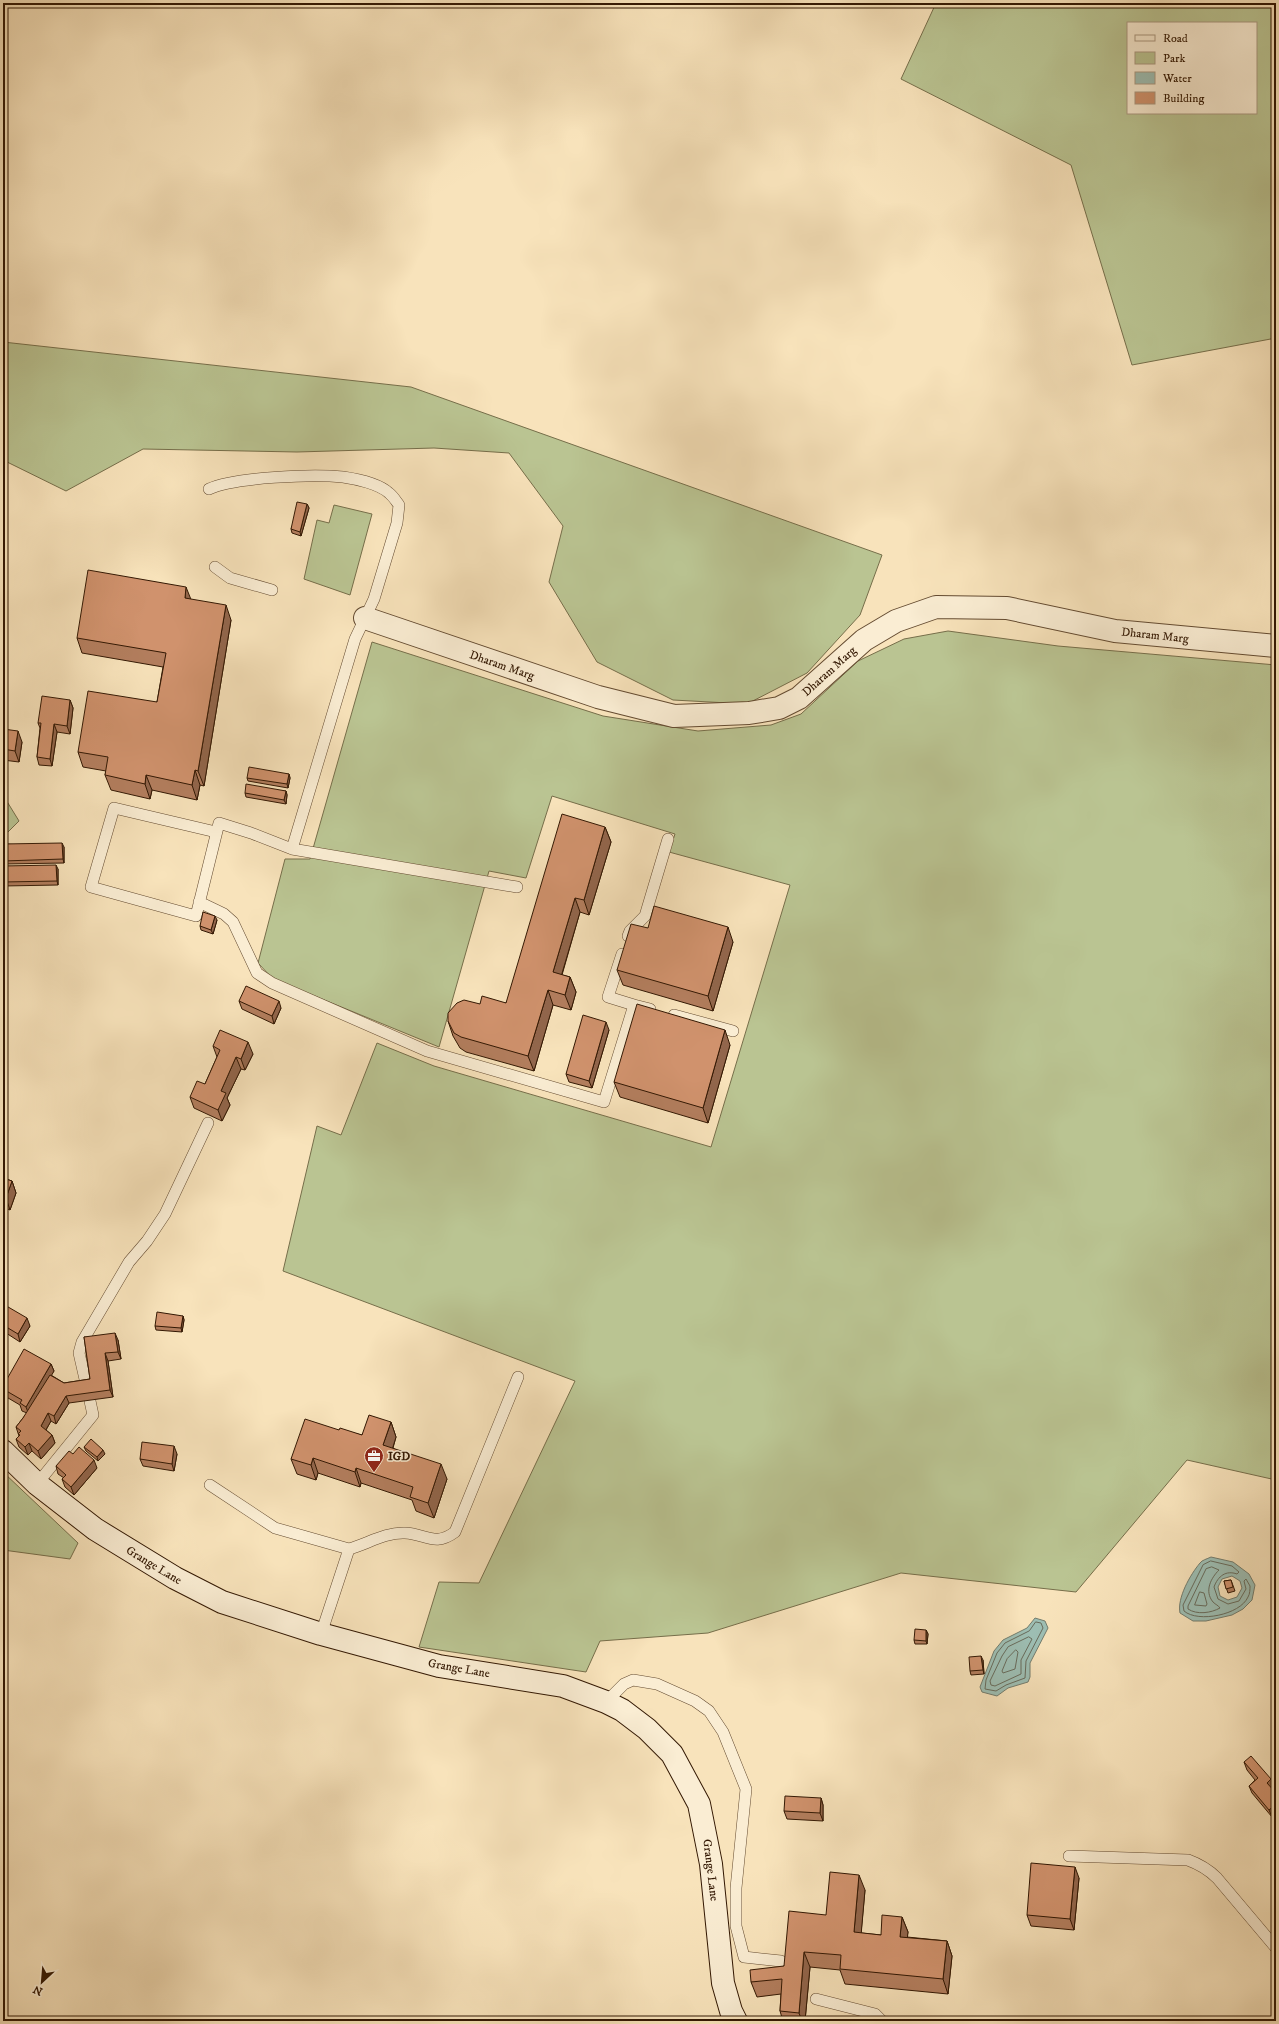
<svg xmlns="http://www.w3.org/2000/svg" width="1279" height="2024" viewBox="0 0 1279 2024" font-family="'IM FELL DW Pica',serif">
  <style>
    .green { fill: #bac492; stroke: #766e4a; fill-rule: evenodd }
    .water { fill: #9dbeb3; stroke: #737c6d; fill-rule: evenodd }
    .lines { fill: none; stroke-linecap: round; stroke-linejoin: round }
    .shore { stroke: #686b5b; stroke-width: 1 }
    .lane-casing { stroke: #644b31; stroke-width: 12 }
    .street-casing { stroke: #644b31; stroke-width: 24 }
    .secondary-casing { stroke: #331803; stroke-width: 24 }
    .lane { stroke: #faedd3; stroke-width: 11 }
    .street { stroke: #faedd3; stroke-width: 22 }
    .secondary { stroke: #faedd3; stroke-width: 22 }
    .wall { fill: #b37e5e; stroke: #331803 }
    .shaded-wall { fill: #92664c; stroke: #331803 }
    .building { fill: #d0926d; stroke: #331803 }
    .labels { text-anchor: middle; stroke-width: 3; stroke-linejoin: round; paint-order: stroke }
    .street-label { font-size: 12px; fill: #331803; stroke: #faedd3 }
    .poi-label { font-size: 12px; font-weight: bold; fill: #331803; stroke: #faedd3; text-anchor: start }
  </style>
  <rect width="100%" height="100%" fill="#f8e3bb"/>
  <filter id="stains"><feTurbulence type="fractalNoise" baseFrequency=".005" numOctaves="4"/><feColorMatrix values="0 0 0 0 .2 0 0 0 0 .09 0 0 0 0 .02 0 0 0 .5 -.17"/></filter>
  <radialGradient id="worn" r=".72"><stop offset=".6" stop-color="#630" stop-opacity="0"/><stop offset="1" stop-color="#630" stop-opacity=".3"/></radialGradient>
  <!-- green -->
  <path class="green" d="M936,3H1276V338L1132,365L1071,165L901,79ZM1128,23H1256V113H1128Z
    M3,342L411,387L882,555L860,615L807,673L747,704L673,700L597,662L549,582L563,526L509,453L434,448L297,452L143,449L66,491L3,460Z
    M334,505L372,514L350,595L304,579L317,520L329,523Z
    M948,631L1058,646L1276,665V1480L1187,1460L1076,1592L901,1573L708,1633L600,1641L586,1672L419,1647L439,1582L479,1583L575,1381L283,1271L317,1126L341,1135L377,1043L434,1066L711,1147L790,885L669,852L675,834L552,796L526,878L489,871L439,1047L273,979L258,963L285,859H310L372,642L603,716L698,731L771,725L801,714L858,661L904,639Z
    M3,795L19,821L3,837Z
    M3,1472L78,1543L70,1559L3,1550Z"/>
  <!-- water -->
  <path class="water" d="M1211,1557L1233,1562L1249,1574L1255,1585L1252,1600L1243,1609L1232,1615L1206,1621H1193L1180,1613C1177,1598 1190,1575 1200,1563C1202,1560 1207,1559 1211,1557ZM1232,1576L1240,1581L1242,1588L1237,1597L1228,1600L1220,1596L1218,1587L1222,1579Z
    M1035,1618L1045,1621L1048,1628L1030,1663V1677L1028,1682L1008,1688L997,1696L982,1692L980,1687L994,1651L1003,1640L1027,1628Z"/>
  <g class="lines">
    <!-- shore -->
    <path class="shore" d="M1211,1561L1232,1566L1239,1572L1237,1574C1226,1570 1218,1576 1214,1587L1218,1599L1228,1604L1239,1601L1246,1589L1244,1581L1246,1579L1250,1586C1250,1589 1250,1594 1248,1597C1240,1615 1198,1623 1184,1611L1183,1605L1203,1565Z
      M1212,1567L1219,1570C1211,1578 1204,1591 1213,1602C1216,1605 1218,1605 1220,1608C1211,1613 1197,1615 1188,1609V1606L1206,1569Z
      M1200,1592L1204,1593L1207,1604L1206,1606L1195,1605Z
      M1036,1622L1041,1623L1043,1628L1026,1661L1025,1678L1006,1685L996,1691L985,1689L986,1680L997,1653L1005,1643L1029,1631Z
      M1029,1637L1032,1639L1021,1660V1674L995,1686L991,1685L990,1681L1002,1656L1008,1647Z
      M1016,1650L1018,1652L1015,1669L1003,1673L1002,1671L1007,1659Z"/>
    <!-- lane casing -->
    <g class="lane-casing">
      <path id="lane" d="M209,489C235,477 313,474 343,477C357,479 379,484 389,493C393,496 396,501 399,505L397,523L374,599L355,639L292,849L251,833L219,823L196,916L91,887L114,808L216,832
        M215,567L230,578L272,590
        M292,849L517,887
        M199,902L224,914L233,922L257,973L272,983L427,1051L604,1102L634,1005L650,1009
        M628,936L630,931L645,916L668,839
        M622,954L608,997L634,1005
        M674,1015L733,1031
        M87,1388L79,1353L82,1342L129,1262L147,1241L165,1214L208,1123
        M37,1484L93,1415L90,1401
        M210,1485L275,1528L349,1549
        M321,1634L349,1549C367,1544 386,1532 405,1533C426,1534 435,1547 455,1532L518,1377
        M606,1702L624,1684L633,1680L657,1684L695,1701L709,1711L723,1732L746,1789L736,1888V1926L744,1957L781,1961
        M1069,1856L1188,1860C1199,1864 1208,1869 1217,1878L1276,1948
        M816,1999L875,2014L882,2021"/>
    </g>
    <!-- street casing -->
    <g class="street-casing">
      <path id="street" d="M365,618L598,697L674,716L749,713L779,708L799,698L864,640L896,621L936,607L1007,608L1115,631L1276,646"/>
    </g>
    <!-- secondary casing -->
    <g class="secondary-casing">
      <path id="secondary" d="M3,1451L37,1484L95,1529L175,1578L222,1602L321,1634L439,1666L563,1686L606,1702L622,1710L647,1729L672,1754L699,1804L711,1864L723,1983L731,2011L736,2021"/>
    </g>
    <!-- lane -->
    <use href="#lane" class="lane"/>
    <!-- street -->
    <use href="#street" class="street"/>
    <!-- secondary -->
    <use href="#secondary" class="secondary"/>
  </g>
  <!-- wall -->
  <path class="wall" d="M307,504L309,508L301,536L292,533L291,529Z
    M191,600L231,620L204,786L200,785L197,800L152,790L150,799L111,790L105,775L106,771L83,767L78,752L157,702L163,667L82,653L77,638Z
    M70,700L73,708L70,734L57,732L52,766L39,765L37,757L40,728L38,723Z
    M3,729L22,742L19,762L3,760Z
    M289,774L290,778L288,788L248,781L247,778Z
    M286,791L287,795L286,804L246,797L245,793Z
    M605,827L611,842L589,915L580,912L562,975L570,977L576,992L571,1010L553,1005L534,1071L466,1052L460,1048L453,1036L448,1021L506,1003Z
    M3,844L64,847V863L3,864Z
    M3,866L58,869V885L3,886Z
    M217,920L213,934L201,930L200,926Z
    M648,928L733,942L713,1011L623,985L617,970Z
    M239,1001L281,1008L274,1024L242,1009Z
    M609,1030L592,1088L569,1082L566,1074Z
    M730,1045L708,1123L620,1097L614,1082Z
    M213,1046L253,1054L245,1070L241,1069L227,1098L230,1105L222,1121L194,1108L190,1097L205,1084L217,1057Z
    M3,1178L12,1181L16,1193L10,1210L3,1207Z
    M3,1304L30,1326L20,1342L3,1331Z
    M183,1316L184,1320L182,1332L156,1330L155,1326Z
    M84,1337L118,1340L121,1359L108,1361L113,1397L69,1403L56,1424L51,1421L46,1430L52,1435L55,1443L41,1459L32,1451L28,1455L19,1447L16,1439L19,1436L16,1427L23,1418L27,1413L22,1411L20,1405L3,1395V1376L7,1379L51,1364L54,1371L51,1375L64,1383L90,1379Z
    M391,1422L396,1437L393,1448L447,1479L434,1518L416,1511L412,1500L361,1483L360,1487L318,1473L316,1480L297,1474L291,1459L339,1430L362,1435Z
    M84,1447L105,1454L98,1461L86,1451Z
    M73,1454L97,1468L74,1495L65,1487L62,1479L64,1478L58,1474L56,1466Z
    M177,1454L174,1471L143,1466L140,1459Z
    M1231,1580L1235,1591L1228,1593L1224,1581Z
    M926,1630L928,1634L927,1644H915L914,1640Z
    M983,1660L984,1674L971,1675L970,1671Z
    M1244,1762L1274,1787L1272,1789L1276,1793V1814L1272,1817L1252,1793L1249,1786L1255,1780L1247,1770Z
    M821,1798L823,1805V1821L787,1819L784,1811Z
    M1079,1878L1074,1930L1031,1926L1027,1915Z
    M865,1890L861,1933L881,1935L902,1917L908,1932L907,1937L947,1941L952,1956L948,1994L845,1984L840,1970L810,1967L805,2021H783L780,2011L781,1994L757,1997L751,1982L784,1966L826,1915Z"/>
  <!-- shaded-wall -->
  <path class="shaded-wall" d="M307,504L309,508L301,536L300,532Z
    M186,587L192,602L185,598Z
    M226,605L231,620L204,786L198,771Z
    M70,700L73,708L70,734L67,726Z
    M54,724L57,732L52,766L50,759Z
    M18,731L22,742L19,762L15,751Z
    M195,770L200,785L197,800L192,785Z
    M289,774L290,778L288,788L287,784Z
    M146,775L152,790L150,799L145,784Z
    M286,791L287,795L286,804L284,800Z
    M605,827L611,842L589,915L584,900Z
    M62,843L64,847V863L63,859Z
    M56,865L58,869V885L57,881Z
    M575,898L580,912L558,987L553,972Z
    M215,916L217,920L213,934L211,930Z
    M728,927L733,942L713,1011L708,996Z
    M570,977L576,992L571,1010L565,995Z
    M548,990L553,1005L534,1071L528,1056Z
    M279,1001L281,1008L274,1024L272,1016Z
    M606,1022L609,1030L592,1088L589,1081Z
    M725,1030L730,1045L708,1123L703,1108Z
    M248,1042L253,1054L245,1070L241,1059Z
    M236,1057L241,1069L227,1098L230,1105L222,1121L218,1110L221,1091Z
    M12,1181L16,1193L10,1210L6,1198Z
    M183,1316L184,1320L182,1332L181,1328Z
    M27,1318L30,1326L20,1342L18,1334Z
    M115,1333L118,1340L121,1359L118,1352Z
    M105,1353L108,1361L113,1397L110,1390Z
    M51,1364L54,1371L29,1415L26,1407Z
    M66,1396L69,1403L56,1424L54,1416Z
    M48,1413L51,1421L44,1433L41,1426Z
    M391,1422L396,1437L389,1460L383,1445Z
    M52,1435L55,1443L41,1459L38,1451Z
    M29,1443L32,1451L28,1455L25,1447Z
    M174,1446L177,1454L174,1471L172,1464Z
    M103,1450L105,1454L98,1461L97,1457Z
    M313,1458L318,1473L316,1480L311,1465Z
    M94,1460L97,1468L74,1495L71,1487Z
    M441,1464L447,1479L434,1518L428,1503Z
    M356,1468L361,1483L360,1487L355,1472Z
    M926,1630L928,1634L927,1644L926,1641Z
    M981,1656L983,1660L984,1674L983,1670Z
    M1271,1779L1274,1787L1270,1790L1267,1783Z
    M821,1798L823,1805V1821L820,1813Z
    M1276,1804V1814L1272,1817L1269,1810Z
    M1075,1867L1079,1878L1074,1930L1070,1919Z
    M859,1875L865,1890L860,1947L854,1932Z
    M902,1917L908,1932L906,1952L900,1937Z
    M947,1941L952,1956L948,1994L943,1979Z
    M804,1952L810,1967L805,2021H802L799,2013Z"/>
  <!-- building -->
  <path class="building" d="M297,502L307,504L300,532L291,529Z
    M88,570L186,587L185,598L226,605L198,771L195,770L192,785L146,775L145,784L105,775L108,757L78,752L88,691L157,702L166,653L77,638Z
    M42,696L70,700L67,726L54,724L50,759L37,757L41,723H38Z
    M3,729L18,731L15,751L3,749Z
    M249,767L289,774L287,784L247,778Z
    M246,784L286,791L284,800L245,793Z
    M562,814L605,827L584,900L575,898L553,972L570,977L565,995L548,990L528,1056L461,1037L454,1033L448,1021V1013L457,1003L464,1000L480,1004L482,996L506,1003Z
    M62,843L63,859L3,861V844Z
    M56,865L57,881L3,882V866Z
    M654,906L728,927L708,996L617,970L631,924L648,928Z
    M203,912L215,916L211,930L200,926Z
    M246,986L279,1001L272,1016L239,1001Z
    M637,1004L725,1030L703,1108L614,1082Z
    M583,1015L606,1022L589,1081L566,1074Z
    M220,1030L248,1042L241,1059L236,1057L221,1091L226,1093L218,1110L190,1097L197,1081L205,1084L220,1050L213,1046Z
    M3,1178L12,1181L6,1198L3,1197Z
    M3,1304L27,1318L18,1334L3,1325Z
    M157,1312L183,1316L181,1328L155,1326Z
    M115,1333L118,1352L105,1353L110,1390L66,1396L54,1416L48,1413L41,1426L52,1435L38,1451L29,1443L25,1447L16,1439L20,1435L18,1434L21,1431L16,1427L23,1418L50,1375L64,1383L90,1379L84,1337Z
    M24,1349L51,1364L26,1407L20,1403L22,1400L3,1389V1376L7,1379Z
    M369,1415L391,1422L383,1445L441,1464L428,1503L410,1497L413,1487L356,1468L355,1472L313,1458L311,1465L291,1459L305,1419L339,1430L340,1428L362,1435Z
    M91,1439L103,1450L97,1457L84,1447Z
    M142,1442L174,1446L172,1464L140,1459Z
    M79,1447L94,1460L71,1487L62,1479L66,1475L56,1466L69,1451L73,1454Z
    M1231,1580L1233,1587L1226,1589L1224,1581Z
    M915,1629L926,1630V1641L914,1640Z
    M981,1656L983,1670L970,1671L969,1657Z
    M1251,1756L1271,1779L1267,1783L1276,1793V1804L1269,1810L1249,1786L1258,1778L1244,1762Z
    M785,1796L821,1798L820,1813L784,1811Z
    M1031,1863L1075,1867L1070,1919L1027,1915Z
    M830,1872L859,1875L854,1932L881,1935L882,1915L902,1917L900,1937L947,1941L943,1979L840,1969L841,1955L804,1952L799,2013L780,2011L782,1979L751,1982L750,1970L784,1966L789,1911L826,1915Z"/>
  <!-- icons -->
  <defs>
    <g id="office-pin" transform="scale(1)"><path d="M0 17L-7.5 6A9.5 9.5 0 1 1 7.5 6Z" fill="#8f2418" stroke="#faedd3"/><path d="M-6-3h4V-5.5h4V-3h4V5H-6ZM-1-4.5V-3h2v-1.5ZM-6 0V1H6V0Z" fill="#fff"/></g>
  </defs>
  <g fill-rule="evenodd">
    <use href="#office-pin" x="374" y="1456"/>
  </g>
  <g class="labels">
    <!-- street labels -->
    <g class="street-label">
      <text transform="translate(1155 635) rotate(6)" y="4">Dharam Marg</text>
      <text transform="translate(502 665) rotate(19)" y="4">Dharam Marg</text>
      <text transform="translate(829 671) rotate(-42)" y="4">Dharam Marg</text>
      <text transform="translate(154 1565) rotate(31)" y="4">Grange Lane</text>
      <text transform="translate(459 1668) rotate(10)" y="4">Grange Lane</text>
      <text transform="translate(711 1870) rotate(83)" y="4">Grange Lane</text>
    </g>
    <!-- poi labels -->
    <g class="poi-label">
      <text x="388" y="1460">IGD</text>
    </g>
  </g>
  <!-- margin -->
  <rect width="1279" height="2024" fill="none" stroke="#f8e3bb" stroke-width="16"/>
  <rect x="4" y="4" width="1271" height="2016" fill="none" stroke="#331803" stroke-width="2"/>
  <rect x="8" y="8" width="1263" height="2008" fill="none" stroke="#331803"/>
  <!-- legend -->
  <rect x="1127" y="22" width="130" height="92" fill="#faedd3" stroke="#aa9880"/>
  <rect x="1135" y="35" width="20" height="6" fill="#faedd3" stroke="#aa9880"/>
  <text x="1163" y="42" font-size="12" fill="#331803">Road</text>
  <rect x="1135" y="52" width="20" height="12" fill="#bac492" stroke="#aa9880"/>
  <text x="1163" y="62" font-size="12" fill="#331803">Park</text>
  <rect x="1135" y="72" width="20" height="12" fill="#9dbeb3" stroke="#aa9880"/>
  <text x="1163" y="82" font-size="12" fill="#331803">Water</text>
  <rect x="1135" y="92" width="20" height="12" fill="#d0926d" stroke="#aa9880"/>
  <text x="1163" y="102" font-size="12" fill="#331803">Building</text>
  <!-- north arrow -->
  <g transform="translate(42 1982) rotate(206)" stroke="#faedd3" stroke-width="3" paint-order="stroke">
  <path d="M0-3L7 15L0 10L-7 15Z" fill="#331803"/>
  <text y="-6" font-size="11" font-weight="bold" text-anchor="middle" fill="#331803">N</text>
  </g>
  <rect width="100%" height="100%" filter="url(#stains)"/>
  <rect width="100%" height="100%" fill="url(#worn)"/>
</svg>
